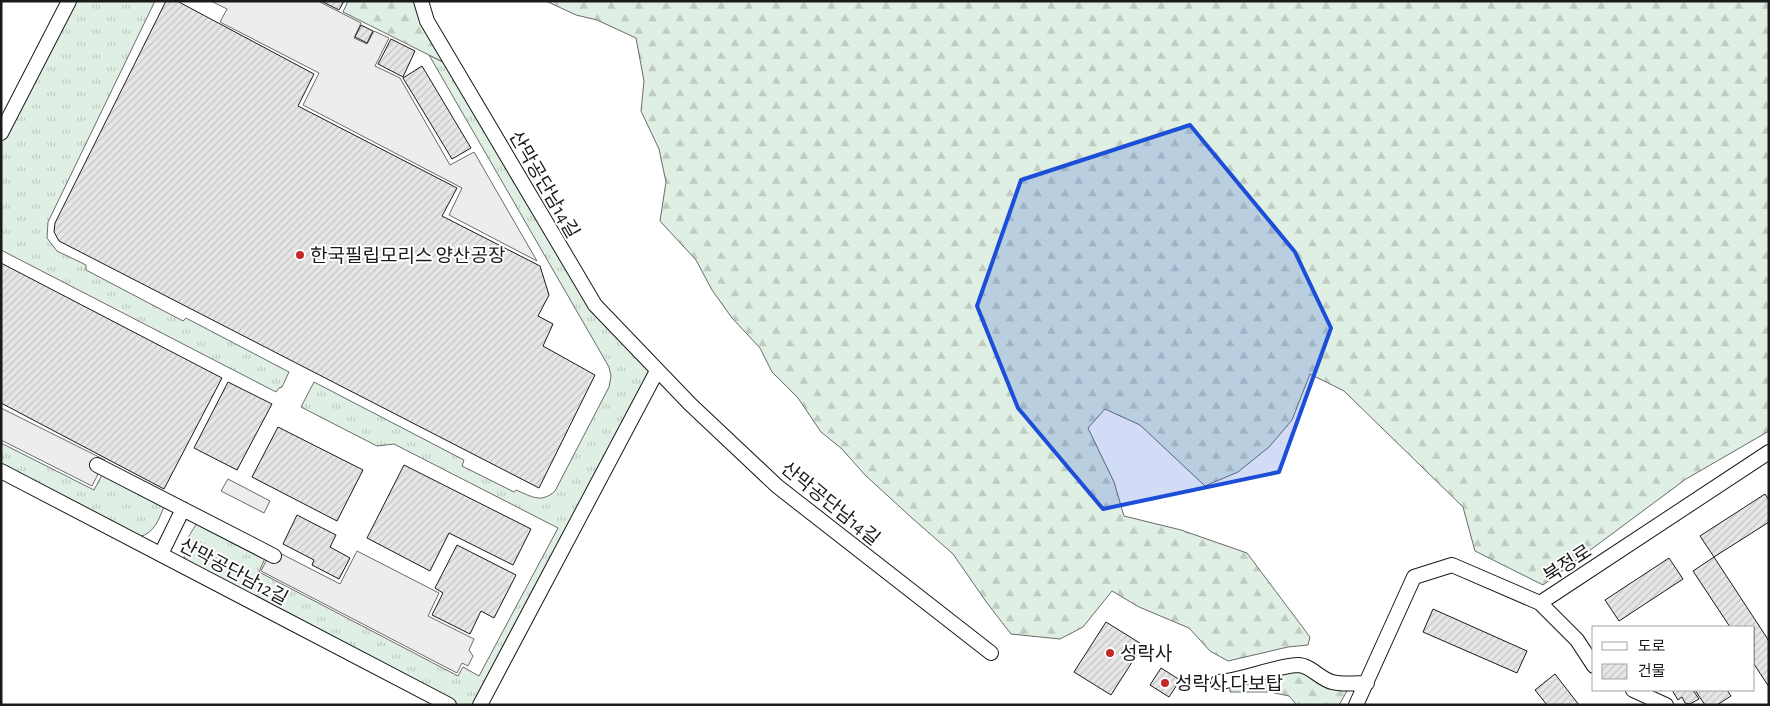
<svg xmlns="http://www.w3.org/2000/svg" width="1770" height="706" viewBox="0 0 1770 706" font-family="'Alegreya Sans','Noto Sans KR',sans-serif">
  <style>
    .grass { fill: url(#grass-tufts); stroke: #6a6a6a }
    .forest { fill: url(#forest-firs); stroke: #6a6a6a }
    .parking { fill: #ededed; stroke: #6a6a6a }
    .building { fill: url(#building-hatch); stroke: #1a1a1a }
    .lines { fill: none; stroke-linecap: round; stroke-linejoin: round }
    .minor-casing { stroke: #1a1a1a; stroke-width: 16 }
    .minor { stroke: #fff; stroke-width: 14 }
    .marked { fill: #1d4ed8; fill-opacity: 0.2; stroke: #1d4ed8; stroke-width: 4; stroke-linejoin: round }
    .poi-dot { fill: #c62828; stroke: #fff; stroke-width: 2 }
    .labels { text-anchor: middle; stroke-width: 4; stroke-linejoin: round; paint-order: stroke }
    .street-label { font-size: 19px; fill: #1a1a1a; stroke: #fff }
    .poi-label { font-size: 19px; fill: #1a1a1a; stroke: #fff; text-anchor: start }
  </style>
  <defs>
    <pattern id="grass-tufts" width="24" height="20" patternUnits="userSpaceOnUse" patternTransform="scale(1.25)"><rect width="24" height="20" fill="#e0efe3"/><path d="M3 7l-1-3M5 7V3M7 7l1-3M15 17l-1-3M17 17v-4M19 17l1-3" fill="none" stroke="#c0ccc2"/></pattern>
    <pattern id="forest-firs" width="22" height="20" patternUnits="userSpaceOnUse" patternTransform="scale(1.25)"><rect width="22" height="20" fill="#e0efe3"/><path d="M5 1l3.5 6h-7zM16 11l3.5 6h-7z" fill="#c0ccc2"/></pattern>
    <pattern id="building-hatch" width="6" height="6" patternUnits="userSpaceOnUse" patternTransform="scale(1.25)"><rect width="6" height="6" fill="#e6e6e6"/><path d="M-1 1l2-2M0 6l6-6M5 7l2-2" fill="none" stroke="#c5c5c5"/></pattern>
  </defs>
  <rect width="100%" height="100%" fill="#fff"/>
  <!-- grass -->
  <path class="grass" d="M76,1H155L48,222L47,238L57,251L86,265V270L183,321L186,318L289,372L282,387L279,388L276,392L1,250V140Z
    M429,55L455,68L595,305L657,371L480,705H449L185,561C181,545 190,535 198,521L266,556L259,572L458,676L463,667L479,676L558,528L394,444L377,446L301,407L314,382L464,460L462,466L514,492L516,490C531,496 541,504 555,491L609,387L611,376L609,367Z
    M1,443L94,490L103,473L165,504C159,519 155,533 139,537L1,471Z"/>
  <!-- forest -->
  <path class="forest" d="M348,1H421L455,68L343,12Z
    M546,1H1769V431L1686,479L1543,585L1475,551L1463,507L1344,391L1310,374L1292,420L1269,447L1238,472L1205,486L1140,425L1105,409L1088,428L1114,482L1124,516L1181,530L1247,553L1310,637L1308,645L1288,647L1228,661L1210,651L1189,628L1139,607L1112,591L1083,627L1060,639L1011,634L987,603L953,554L912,518L865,475L842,449L821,432L798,398L772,372L760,348L732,318L712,290L696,260L660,221L666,182L659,149L641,111L644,81L636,38L597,20L576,15Z
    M1301,670L1329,687L1347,691L1339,705H1297L1289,696L1270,692H1230V687L1264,676Z"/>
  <!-- parking -->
  <path class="parking" d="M211,1H318L361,23L354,38L367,44L374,31L389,38L375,66L400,78L450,165L474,152L537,261L449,215L462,188L303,105L319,73L220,22L227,9Z
    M1,408L105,460L92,486L1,440Z
    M228,479L270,501L264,513L221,491Z
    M272,549L340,584L357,551L439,593L428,616L474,639L469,650L473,656L468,666L462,663L457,673L261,571Z"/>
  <!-- building -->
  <path class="building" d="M166,1H177L314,74L298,106L457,188L442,216L540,266L549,295L538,316L553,324L543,346L595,375L539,488L59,241L54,232L55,223Z
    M321,1H344L339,10Z
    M361,25L373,31L367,43L355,37Z
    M391,39L415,51L403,77L378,64Z
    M422,66L471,148L452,159L403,78Z
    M1,263L222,378L164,489L1,403Z
    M228,382L272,404L237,470L194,448Z
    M278,427L363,470L337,521L252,477Z
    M404,465L531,529L513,565L449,533L430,571L367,538Z
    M1765,494L1769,500V522L1714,557L1700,536Z
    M297,515L336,535L330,547L350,558L339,579L312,565L314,560L283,544Z
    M457,545L516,575L494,618L481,611L470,634L432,615L443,593L435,588Z
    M1714,557L1769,641V687L1754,664V627H1730L1693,571Z
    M1669,558L1683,579L1619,621L1605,600Z
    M1433,609L1527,651L1517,673L1423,632Z
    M1106,622L1143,645L1111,695L1074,672Z
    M1161,668L1180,680L1169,697L1150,685Z
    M1555,674L1579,705H1547L1535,690Z
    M1672,690H1693L1699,699L1690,704L1685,703L1682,697L1678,700Z
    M1695,690H1727L1731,696L1717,705H1705Z"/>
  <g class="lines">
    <!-- minor casing -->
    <g class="minor-casing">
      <path id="minor" d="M421,1L427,21L595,305L690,404L777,486L991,653
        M1,133L69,1
        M97,465L274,556
        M1,471L449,705
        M161,554L183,509
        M1540,603L1769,452
        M1218,682C1245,680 1270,667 1298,665C1310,665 1320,679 1332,682C1343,685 1356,683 1367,683
        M1633,690L1666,705
        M480,705L657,371
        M1356,705L1414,577L1452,565L1540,603L1577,640L1594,666"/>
    </g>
    <!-- minor -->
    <use href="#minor" class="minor"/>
  </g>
  <!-- marked area -->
  <path class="marked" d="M1190,125L1295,252L1331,328L1279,472L1103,509L1018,408L977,306L1021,180Z"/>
  <!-- markers -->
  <g class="poi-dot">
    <circle cx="300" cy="255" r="5"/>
    <circle cx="1110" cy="653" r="5"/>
    <circle cx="1165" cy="683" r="5"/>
  </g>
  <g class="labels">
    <!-- street labels -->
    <g class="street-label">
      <text transform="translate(545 184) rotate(60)" y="7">산막공단남14길</text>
      <text transform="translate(831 503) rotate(39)" y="7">산막공단남14길</text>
      <text transform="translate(1567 563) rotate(-33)" y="7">북정로</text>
      <text transform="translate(234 571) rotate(28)" y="7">산막공단남12길</text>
    </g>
    <!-- poi labels -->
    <g class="poi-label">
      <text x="310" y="262">한국필립모리스 양산공장</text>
      <text x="1120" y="660">성락사</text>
      <text x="1175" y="690">성락사 다보탑</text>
    </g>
  </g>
  <!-- border -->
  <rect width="1770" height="706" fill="none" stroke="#1a1a1a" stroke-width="5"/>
  <!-- legend -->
  <rect x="1592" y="626" width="162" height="65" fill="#ffffff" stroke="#a3a3a3"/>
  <rect x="1602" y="642" width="25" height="8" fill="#ffffff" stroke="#a3a3a3"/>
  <text x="1638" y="651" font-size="15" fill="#1a1a1a">도로</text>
  <rect x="1602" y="664" width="25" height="15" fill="url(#building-hatch)" stroke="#a3a3a3"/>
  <text x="1638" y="676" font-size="15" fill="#1a1a1a">건물</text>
</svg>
